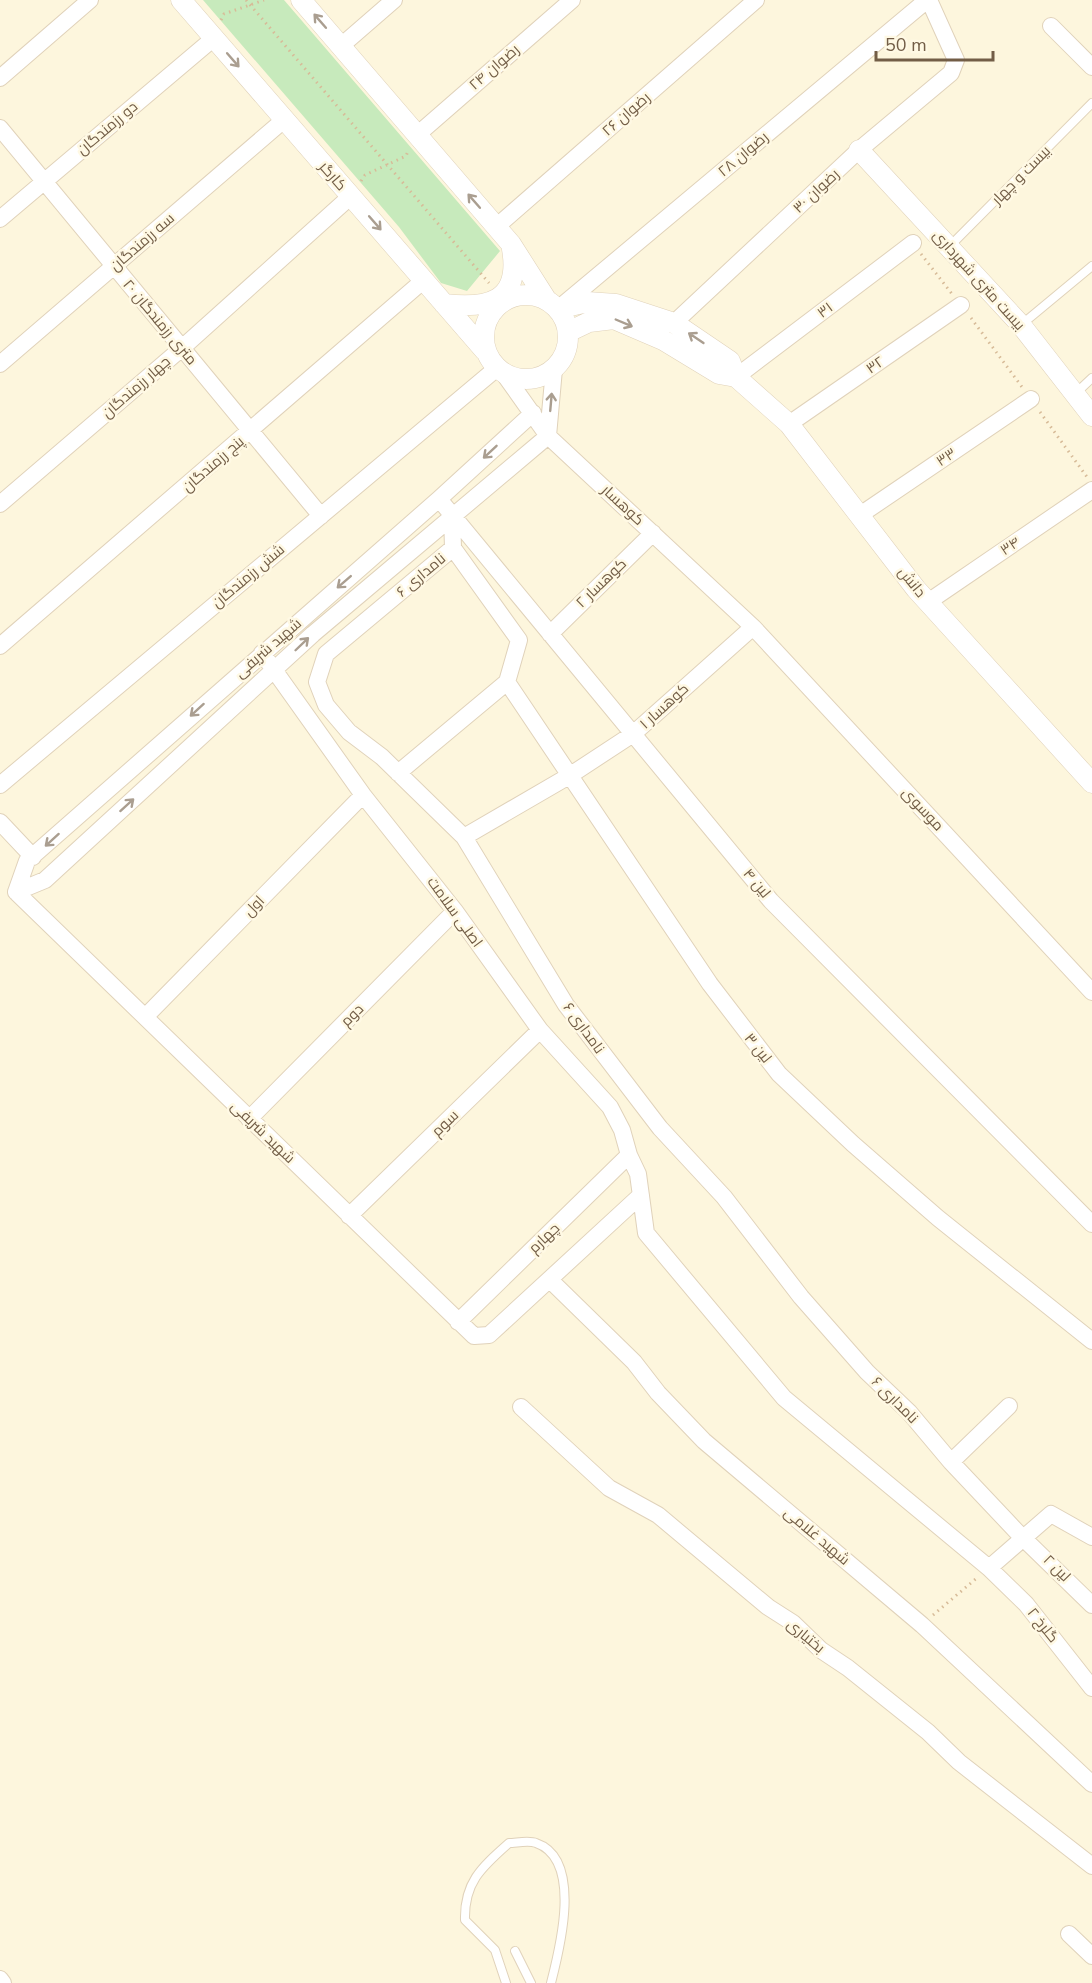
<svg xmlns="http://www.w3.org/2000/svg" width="1092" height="1983" viewBox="0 0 1092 1983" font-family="'Nunito Sans',Cairo,sans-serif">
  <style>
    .green { fill: #c7eabc }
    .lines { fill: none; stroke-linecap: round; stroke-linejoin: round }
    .service-casing { stroke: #e0d2ba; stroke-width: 10 }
    .minor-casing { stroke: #e0d2ba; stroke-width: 18 }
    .tertiary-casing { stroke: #e0d2ba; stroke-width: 21 }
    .path { stroke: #d7bb98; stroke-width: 3; stroke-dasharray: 1.5 4.5; stroke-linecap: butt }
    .service { stroke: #fff; stroke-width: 8 }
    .minor { stroke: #fff; stroke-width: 16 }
    .tertiary { stroke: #fff; stroke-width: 20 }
    .oneway { stroke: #aa9e90 }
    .labels { text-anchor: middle; stroke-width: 5; stroke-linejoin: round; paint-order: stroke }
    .street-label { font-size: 15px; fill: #725d46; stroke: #fff9e4 }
  </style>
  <rect width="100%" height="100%" fill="#fdf6dd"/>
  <!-- green -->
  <path class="green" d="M203,0H284L500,251L467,291L441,283L399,227Z"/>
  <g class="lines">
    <!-- service casing -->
    <g class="service-casing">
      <path id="service" d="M949,247L1092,103
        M1021,325L1092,266
        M1075,394L1092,378
        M515,1951L531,1983
        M506,1983L495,1950L465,1920C464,1882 482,1867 509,1843C516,1843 529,1840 536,1843C583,1859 560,1948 551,1983"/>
    </g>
    <!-- minor casing -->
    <g class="minor-casing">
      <path id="minor" d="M1051,26L1092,67
        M341,46L394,0
        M0,78L90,0
        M0,128L321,516
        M417,135L572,0
        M0,219L214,38
        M496,227L756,0
        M558,309L927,0
        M674,323L859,150L951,73L956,60L929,0
        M0,364L285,119
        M504,374L548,436L753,627L1092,992
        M736,377L913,243
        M789,424L961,305
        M548,436L554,369
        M439,499L771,901L1092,1224
        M0,504L182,348L351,196
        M452,515L453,548L326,654L317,682L326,705L349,732L382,757L464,837L566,1005L660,1128L724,1197L801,1297L867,1372L909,1412L951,1462L1019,1534L1092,1605
        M860,515L1031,399
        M928,602L1092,490
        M550,634L653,533
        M0,646L424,280
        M262,653L363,795L455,911L540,1030L610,1107L622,1130L629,1155L638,1174L646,1233L784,1398L989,1568L1026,1604L1092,1688
        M507,682L710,984L779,1074L853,1144L938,1218L1092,1341
        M398,773L507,682L519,640L453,548
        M0,785L497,368
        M0,822L33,857
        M464,837L569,776L633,734L753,627
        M16,892L474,1336L489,1335L641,1195
        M16,892L27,861L439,499L533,413
        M16,892L45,880L313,634L548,436
        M145,1017L363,795
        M249,1119L455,911
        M349,1216L540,1030
        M550,1280L634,1362L658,1393L704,1441L922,1625L1092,1784
        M458,1322L629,1155
        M521,1407L609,1488L658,1515L768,1607L793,1623L821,1650L848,1668L928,1732L959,1762L1092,1866
        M951,1462L1009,1406
        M989,1568L1051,1514L1092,1537
        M1069,1934L1092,1956
        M0,1979L3,1983"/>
    </g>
    <!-- tertiary casing -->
    <g class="tertiary-casing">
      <path id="tertiary" d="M181,0L485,351
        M301,0L511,244L546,299
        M859,150L1021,325L1092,416
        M484 337a42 42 0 1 1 84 0a42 42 0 1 1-84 0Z
        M444,304C488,309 521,302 512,249
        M558,309L587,302L616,304L674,323L730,361L736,377L789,424L916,589L1092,783
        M568,332L589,322L614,319L663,340L719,374L736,377"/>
    </g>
    <!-- path -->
    <path class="path" d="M246,0L489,283
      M221,20L224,14L264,0
      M361,181L365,175L406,156L409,149
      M921,254L952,294
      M971,318L1022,387
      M1040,412L1087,477
      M933,1615L978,1577"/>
    <!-- service -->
    <use href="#service" class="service"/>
    <!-- minor -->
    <use href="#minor" class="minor"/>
    <!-- tertiary -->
    <use href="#tertiary" class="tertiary"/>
  </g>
  <!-- one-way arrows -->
  <defs><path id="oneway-shaft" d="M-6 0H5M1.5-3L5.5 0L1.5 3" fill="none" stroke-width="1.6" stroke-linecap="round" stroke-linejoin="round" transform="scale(1.5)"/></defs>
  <g class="oneway">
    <use href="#oneway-shaft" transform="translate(320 21) rotate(-131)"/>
    <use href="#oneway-shaft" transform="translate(233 60) rotate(49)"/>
    <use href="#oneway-shaft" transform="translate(474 201) rotate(-131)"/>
    <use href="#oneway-shaft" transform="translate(375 223) rotate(49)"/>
    <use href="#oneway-shaft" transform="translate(624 323) rotate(23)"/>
    <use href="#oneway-shaft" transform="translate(696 338) rotate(-146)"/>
    <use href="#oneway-shaft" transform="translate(551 402) rotate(-85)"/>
    <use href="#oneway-shaft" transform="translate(490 452) rotate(137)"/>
    <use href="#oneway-shaft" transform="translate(344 582) rotate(139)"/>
    <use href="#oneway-shaft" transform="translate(302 644) rotate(-44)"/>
    <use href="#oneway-shaft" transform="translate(197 710) rotate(138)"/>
    <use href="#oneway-shaft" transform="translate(127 805) rotate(-42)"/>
    <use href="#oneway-shaft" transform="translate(52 840) rotate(138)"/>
  </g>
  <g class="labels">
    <!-- street labels -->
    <g class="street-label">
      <text transform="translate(494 67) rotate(-41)" y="5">رضوان ۲۴</text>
      <text transform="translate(626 114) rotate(-41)" y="5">رضوان ۲۶</text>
      <text transform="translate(107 128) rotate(-40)" y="5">دو رزمندگان</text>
      <text transform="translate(743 154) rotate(-40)" y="5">رضوان ۲۸</text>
      <text transform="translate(1021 175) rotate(-45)" y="5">بیست و چهار</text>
      <text transform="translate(333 176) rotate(49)" y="5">کارگر</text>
      <text transform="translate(816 191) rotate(-43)" y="5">رضوان ۳۰</text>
      <text transform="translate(142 242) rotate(-41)" y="5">سه رزمندگان</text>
      <text transform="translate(979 280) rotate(48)" y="5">بیست متری شهرداری</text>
      <text transform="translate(825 310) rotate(-37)" y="5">۳۱</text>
      <text transform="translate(160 322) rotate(50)" y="5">۲۰ متری رزمندگان</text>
      <text transform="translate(875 365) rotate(-35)" y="5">۳۲</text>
      <text transform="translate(136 387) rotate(-41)" y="5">چهار رزمندگان</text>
      <text transform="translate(946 457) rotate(-34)" y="5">۳۳</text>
      <text transform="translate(213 464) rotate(-41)" y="5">پنج رزمندگان</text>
      <text transform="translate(623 505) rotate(43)" y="5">کوهسار</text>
      <text transform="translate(1010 546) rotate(-34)" y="5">۳۴</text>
      <text transform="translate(421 575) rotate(-40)" y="5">نامداری ۶</text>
      <text transform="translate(248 576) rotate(-40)" y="5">شش رزمندگان</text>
      <text transform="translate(912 582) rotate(51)" y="5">دانش</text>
      <text transform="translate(601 583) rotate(-44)" y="5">کوهسار ۲</text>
      <text transform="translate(268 648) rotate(-41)" y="5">شهید شریفی</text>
      <text transform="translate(664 706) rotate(-42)" y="5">کوهسار ۱</text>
      <text transform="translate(923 809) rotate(47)" y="5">موسوی</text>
      <text transform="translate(757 883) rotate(50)" y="5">لین ۴</text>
      <text transform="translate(254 906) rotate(-46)" y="5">اول</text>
      <text transform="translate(455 912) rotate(54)" y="5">اصلی سلامت</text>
      <text transform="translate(352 1015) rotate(-45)" y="5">دوم</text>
      <text transform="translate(584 1028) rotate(54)" y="5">نامداری ۶</text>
      <text transform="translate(758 1048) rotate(51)" y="5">لین ۳</text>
      <text transform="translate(445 1123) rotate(-44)" y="5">سوم</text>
      <text transform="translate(263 1132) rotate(44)" y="5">شهید شریفی</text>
      <text transform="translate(544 1238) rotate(-44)" y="5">چهارم</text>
      <text transform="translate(895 1400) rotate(45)" y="5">نامداری ۶</text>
      <text transform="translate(817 1536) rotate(40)" y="5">شهید غلامی</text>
      <text transform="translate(1057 1568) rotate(45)" y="5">لین ۲</text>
      <text transform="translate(1043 1625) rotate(51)" y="5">گلرخ ۲</text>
      <text transform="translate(806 1636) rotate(40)" y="5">بختیاری</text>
    </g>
  </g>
  <!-- scale -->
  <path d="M876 51v9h117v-9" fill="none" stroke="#725d46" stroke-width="3"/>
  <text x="885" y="51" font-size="18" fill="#725d46" stroke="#fff9e4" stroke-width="4.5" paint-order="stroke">50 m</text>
</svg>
